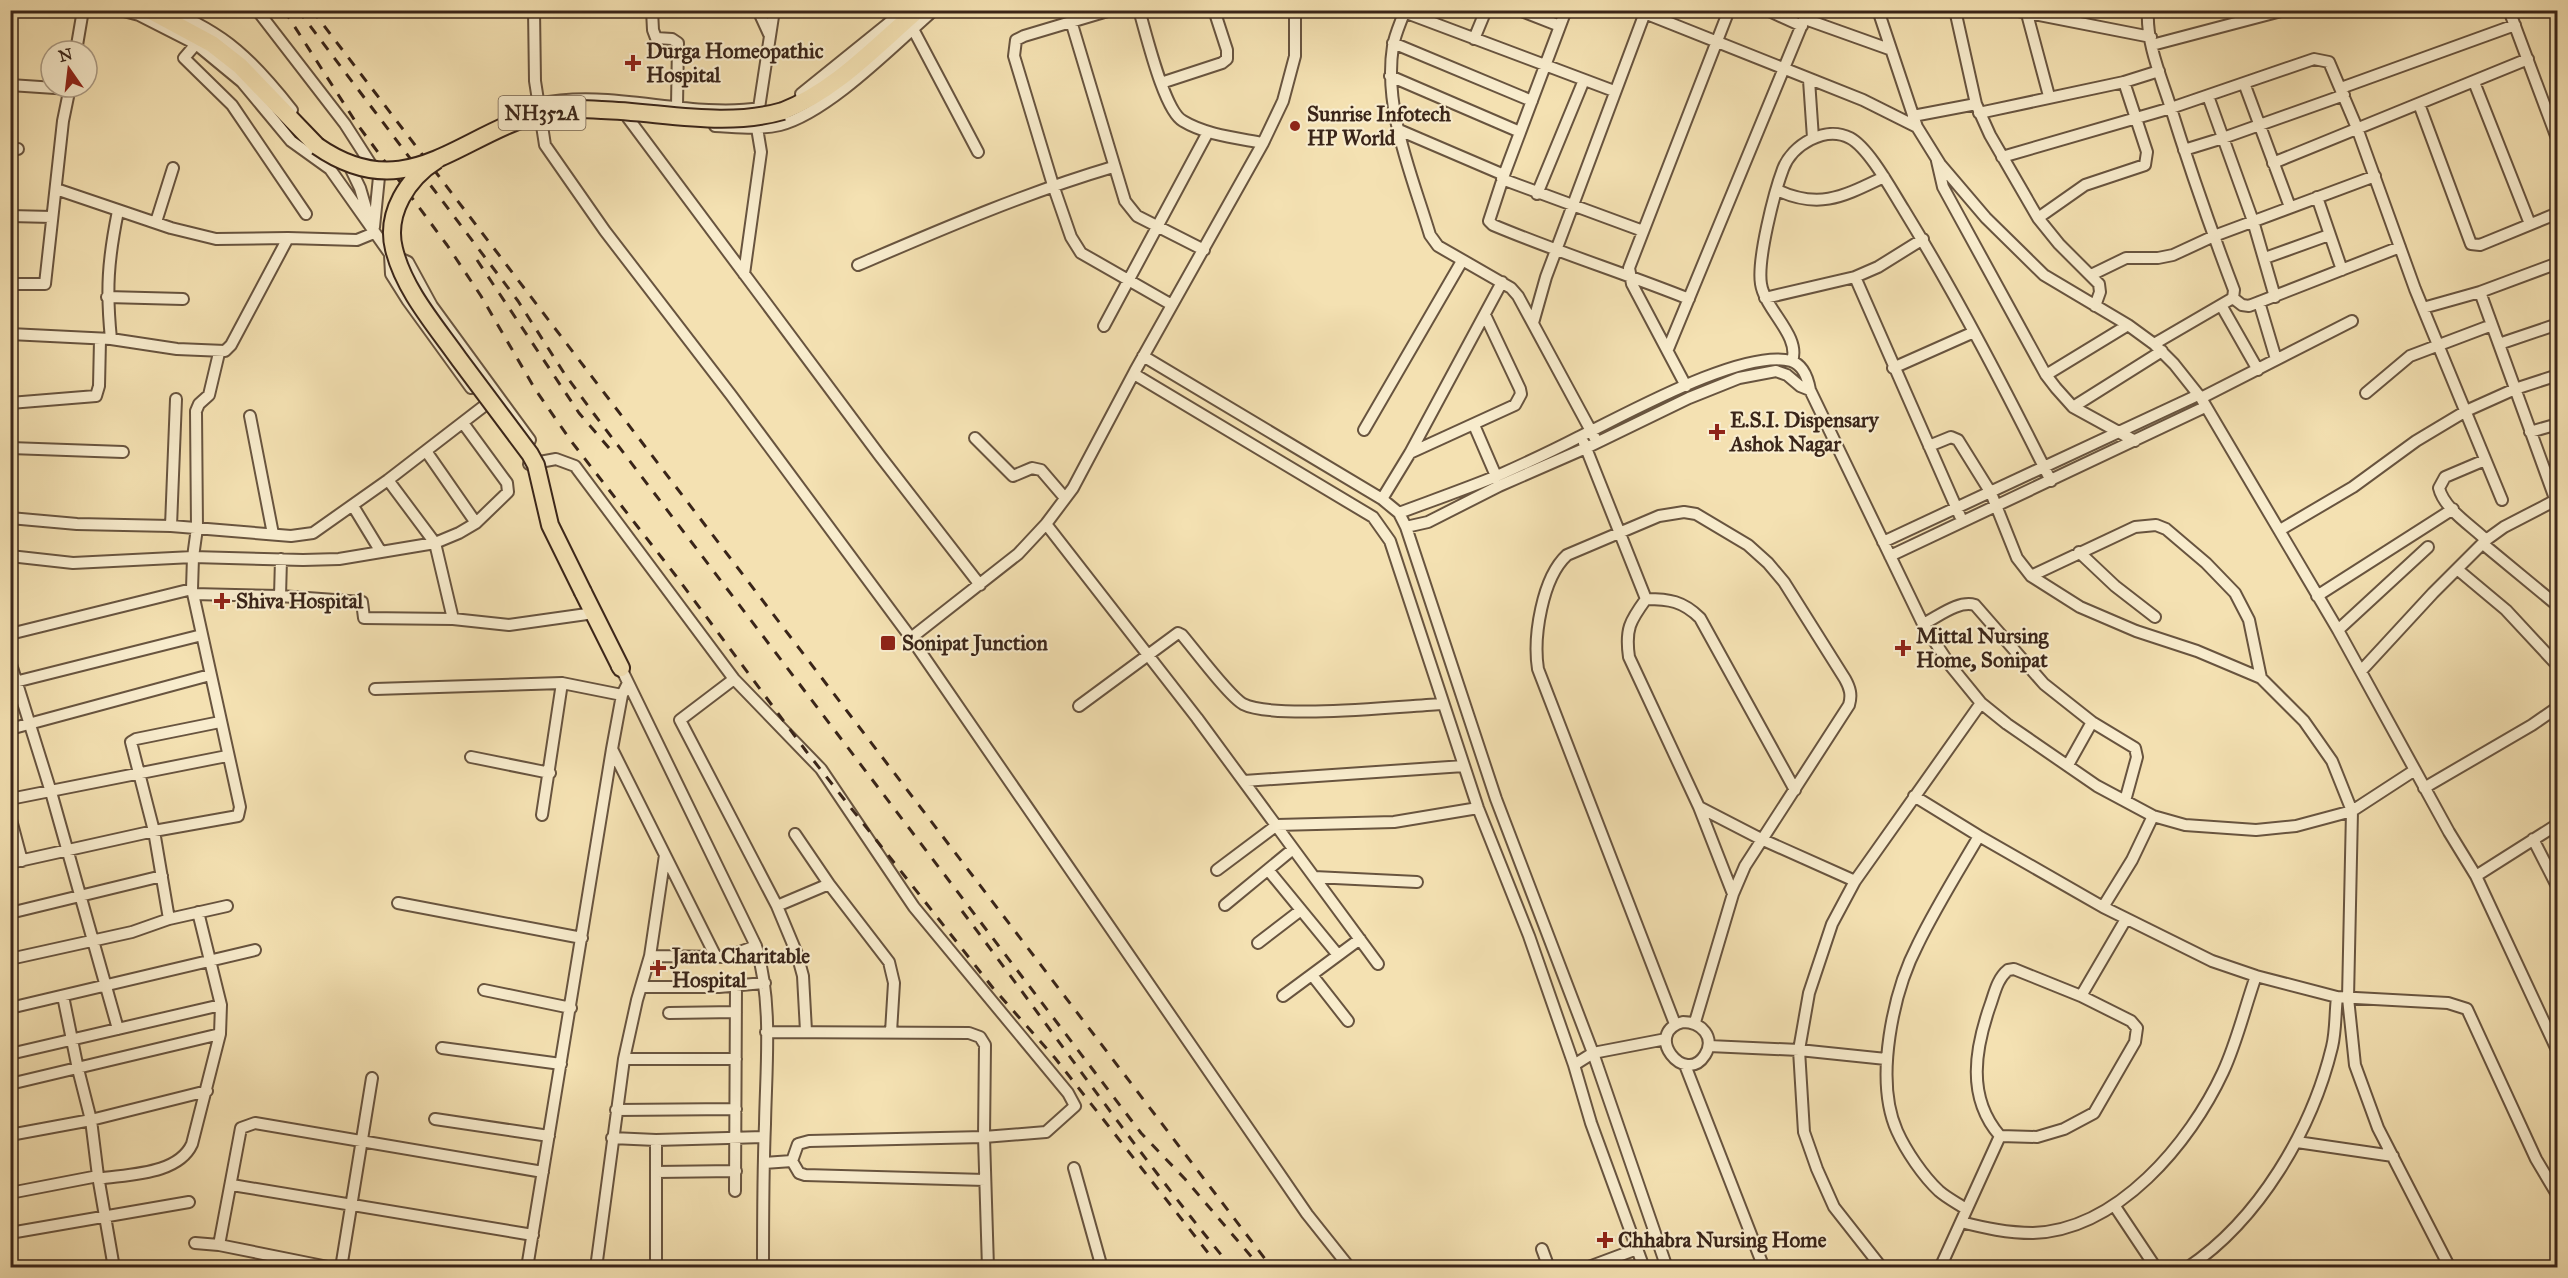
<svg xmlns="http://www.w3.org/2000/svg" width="2568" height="1278" viewBox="0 0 2568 1278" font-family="'IM FELL Great Primer',serif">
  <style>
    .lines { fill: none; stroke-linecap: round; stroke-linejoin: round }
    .minor-casing { stroke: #68543f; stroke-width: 14 }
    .highway-casing { stroke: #3a2519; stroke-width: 20 }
    .minor { stroke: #f8eccd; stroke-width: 10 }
    .highway { stroke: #f4e1b2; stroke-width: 16 }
    .rail { stroke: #3a2519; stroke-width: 3; stroke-dasharray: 10 10; stroke-linecap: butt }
    .highway-bridge-casing { stroke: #3a2519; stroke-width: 20; stroke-linecap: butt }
    .highway-bridge { stroke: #f4e1b2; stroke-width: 16 }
    .poi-dot { fill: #8f2418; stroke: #f8eccd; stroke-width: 2 }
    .labels { text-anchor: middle; stroke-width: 4.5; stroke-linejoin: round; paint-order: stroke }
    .shield { fill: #f8eccd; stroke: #73614f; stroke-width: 1.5 }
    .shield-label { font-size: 20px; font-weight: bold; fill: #3a2519 }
    .poi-label { font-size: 21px; font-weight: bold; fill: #3a2519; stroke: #f8eccd; text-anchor: start }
  </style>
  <rect width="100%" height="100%" fill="#f4e1b2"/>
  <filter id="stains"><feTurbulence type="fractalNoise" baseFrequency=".00333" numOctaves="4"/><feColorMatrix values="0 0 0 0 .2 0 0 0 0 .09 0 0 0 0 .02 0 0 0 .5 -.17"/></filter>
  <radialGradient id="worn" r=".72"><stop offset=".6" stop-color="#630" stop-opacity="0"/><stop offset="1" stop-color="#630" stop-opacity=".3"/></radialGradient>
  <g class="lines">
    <!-- minor casing -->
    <g class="minor-casing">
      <path id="minor" d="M120,10L139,15L196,44L242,82L291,141L330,169L390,254L408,262L432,306L530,440
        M167,10C226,33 253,61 292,110
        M257,10L345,124L379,177L374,227
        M534,10L535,81L545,145L605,231L731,395L911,638L1307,1214L1350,1268
        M652,10L653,30L656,38L672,39L678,43L677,106
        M758,10L769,34
        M1111,10L1024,36L1016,40L1014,56L1053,185L1071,237L1081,253L1172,305
        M1139,10C1146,33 1164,111 1183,121C1206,135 1237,138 1263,143
        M1405,10C1401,22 1395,34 1393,46C1383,109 1412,175 1430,235L1438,246L1511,288L1518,296L1597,442
        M1519,10L1560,26
        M1566,10L1504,175L1489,221L1493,225C1557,252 1624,273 1689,299
        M1637,10L1863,100L1917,127
        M1767,10L1802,26
        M1878,10L1917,127L1940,164L1986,218L2044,275L2128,325L2154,344L2174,364L2201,398L2338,630L2449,832L2476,876L2558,1052
        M1955,10L1976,104L1990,135L2038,218L2059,244L2099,284L2100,292L2095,306
        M2013,10L2151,37
        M2148,10C2146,40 2159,72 2168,99C2188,163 2210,227 2234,290L2233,298L2154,344
        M2509,10L2558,141
        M1404,12L1614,91
        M2027,14L2049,96
        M1805,19L1889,49
        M1071,21L1125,201L1137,216L1204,250
        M913,29L978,152
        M1474,39L1486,10
        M1393,43L1532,101
        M196,44L184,58L232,105L306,214
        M2152,45L2285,10
        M76,51L83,10
        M1390,76L1520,132
        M1809,80L1813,138
        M2474,82L2530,224
        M1161,83L1222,63L1227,59V50L1214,10
        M2244,83L2290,207
        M10,85L70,89
        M2341,88L2515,25
        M801,94L905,10
        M2208,96L2253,221L2275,297
        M538,104C611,88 687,119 761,108
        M2419,104L2471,244L2480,245L2558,213
        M1979,113L2124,82L2159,71
        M1913,116L1976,104
        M628,118L880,456L980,585
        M540,125L559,119L580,116
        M715,126C737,127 758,130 780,125C828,113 895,44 934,10
        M1399,130L1504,175
        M10,149H18
        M2184,150L2223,138L2344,95
        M2002,157L2171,108L2314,59L2329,62L2357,128L2415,289L2502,500
        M347,161L360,188L370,222
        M1937,161L1943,187L2046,375L2056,388L2073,407L2135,441
        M2273,163L2528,59
        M1502,179L1643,231
        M56,189L171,228L216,239L288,238L357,240L374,233
        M1777,190C1820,210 1844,196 1884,177
        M1537,194L1584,80
        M2317,197L2342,270
        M10,216L52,217
        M2038,218L2085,185L2145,165L2147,152L2124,82
        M156,222L173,168
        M390,255L391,274L408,301L471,388
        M2265,258L2329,235
        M858,265C942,229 1025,193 1113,167
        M744,274L761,152L757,128L759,108L774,10
        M2091,275L2126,258H2158L2173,255L2214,236L2375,176
        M1855,277L1960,516
        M10,284H45L63,121L70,87
        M2480,292L2557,504
        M107,297L183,299
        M1765,298L1855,277L1878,267L1923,239
        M2233,298L2242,305L2249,306L2400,247
        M2259,302L2276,359
        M2221,305L2258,370
        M2423,308L2480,292L2558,263
        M1533,323L1546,277L1646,10
        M1104,326L1208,132
        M10,334L111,339L177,349L225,351L231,345L288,238
        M111,339C106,290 108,260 118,211
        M2499,344L2558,324
        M1668,349L1808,10
        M1143,356L1382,499L1399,513L1406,527L1496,799L1593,1053L1667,1268
        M1792,361C1801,336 1765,310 1761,284C1757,260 1774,193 1783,169C1792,145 1825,125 1850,138C1869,148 1892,191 1904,210C1958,298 2005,389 2051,481
        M1893,368L1974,332
        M1134,374L1373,517L1390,541L1478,808L1529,936L1574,1065L1591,1123L1644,1268
        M2046,375L2128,325
        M1686,386L1632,284L1629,268L1729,10
        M2366,393L2410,356L2492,325
        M2201,398L2352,321
        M10,403L96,396L99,386L100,340
        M2073,407L2162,351
        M250,416L273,534
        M1474,425L1496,476
        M1364,430L1462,261
        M2530,432L2558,424
        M975,438L1013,476L1032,468L1041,470L1065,498
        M1584,443L1646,599
        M1929,446L1951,437L1958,440L1991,493L2017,558L2031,576L2080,607L2136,631L2197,651L2261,678L2304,721L2332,761L2352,811L2348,998L2355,1065L2378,1128L2450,1268
        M10,448L123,452
        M426,451L476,523
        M1410,453L1515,405L1521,394L1520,389L1485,315
        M2485,460L2445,477L2439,488C2444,509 2472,526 2486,540
        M529,464L556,459L575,466L734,679L821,769L914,907L1068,1093L1075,1106L1046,1132L984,1137L809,1141L798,1144L792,1161L764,1163
        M388,480L435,543L453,619
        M1382,499L1410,453L1502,282
        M353,506L381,552
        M1399,513C1431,501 1465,489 1497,476C1524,464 1552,451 1579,437C1625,415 1743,348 1791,361C1804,365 1808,379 1810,390L1923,624L1950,665L1981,703L2007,724L2097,786L2153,816L2185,825L2256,830L2296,826L2352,811L2415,770
        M10,518L77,524L171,526L291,536L313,533L388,480L484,406
        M1046,524L1197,718L1378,964
        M171,526L176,399
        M1406,527L1428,522L1499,486L1586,448L1689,398L1739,378L1776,371L1787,375L1800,386L1810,390
        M2280,530L2353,487L2416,441L2466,411L2515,389L2558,375
        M1883,542L2198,395
        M2483,544L2558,606
        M2079,552L2115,586L2155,617
        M10,556L73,563L193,557L303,560L339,559L435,543L459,533L476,523L508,492L507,483L463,423
        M1890,556L2205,407
        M2457,569L2506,610L2558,666
        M2031,576L2135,527L2156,525L2166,529L2206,563L2235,593L2249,620L2261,678
        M193,594L280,596L362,602L364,618L453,619L509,625L587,614
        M280,596L281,559
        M2317,596L2453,509
        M1646,599C1630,621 1625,629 1629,657L1699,807L1733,894
        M1646,599C1669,599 1683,601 1700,618L1795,790
        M1923,624C1938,617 1958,600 1975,605L2044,684L2092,722L2135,748L2137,757L2125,801
        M2338,630L2428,547
        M10,634L192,589
        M911,638L1018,554L1046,524L1073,488L1135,371L1263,143L1283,101L1295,56V10
        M10,661L51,792L118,1029
        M617,667L621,668L756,946C773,1002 766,1066 765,1124C763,1172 763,1220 763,1268
        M2361,671L2433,593L2486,540L2504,527L2556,500
        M734,679L680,720L777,906L797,954L803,976L806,1031
        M11,683L202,635
        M375,689L562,683L622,695
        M1079,706L1178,633L1182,635C1194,649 1229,696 1243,704C1274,720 1402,706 1443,704
        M10,729L210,675
        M612,749L716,957
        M471,757L550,773
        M2068,765L2092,722
        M1244,781L1464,766
        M2424,788L2532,725L2558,707
        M1914,796L1979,836L2103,907L2212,961L2256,976L2337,997L2448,1003L2467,1009L2536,1159L2558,1196
        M10,799L227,756
        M1699,807L1761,839L1855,881
        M542,815L562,683
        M10,816L22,861
        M795,834L829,884L889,962L894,983L891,1032
        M2533,839L2558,888
        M10,863L154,831L238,816L240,807L192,589L193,557L197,528L196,411L199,404L209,395L219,353
        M1217,870L1277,825L1394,822L1478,808
        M1269,871L1338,955
        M2476,876L2558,824
        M1314,877L1417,882
        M398,903L582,938
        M1225,905L1293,849
        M777,906L829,884
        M2103,907L2132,860L2153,816
        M10,913L162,876
        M169,919L154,831L131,742L136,739L220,722
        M1258,943L1301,910
        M650,956L726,957L756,946
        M10,959L132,932L169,919L227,906
        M2014,969L2081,996L2131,1021L2137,1028L2135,1042L2094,1113L2064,1129L2037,1137L2000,1136C1966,1097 1975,1048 1991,1003C1995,991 1998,978 2008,970Z
        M1312,975L1348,1021
        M641,987H719L765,983
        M484,990L571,1008
        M63,996L78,1069L91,1120L98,1176L114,1268
        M1283,996L1360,939
        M2081,996L2126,919
        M10,1008L255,950
        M669,1013L736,1012
        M1683,1022C1701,1022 1716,1037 1705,1055C1685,1087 1642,1033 1683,1022Z
        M1675,1024L1538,669C1533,637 1542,578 1567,555L1659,516L1684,512L1696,514L1748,545L1768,563L1784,582L1845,679C1850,688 1852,695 1849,705L1745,866L1733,894L1695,1022
        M766,1032L969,1033L980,1037L985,1045L984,1137L988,1268
        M1709,1046L1799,1050L1886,1059
        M442,1048L561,1064
        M10,1054L221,1005
        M624,1059H736
        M1574,1065L1593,1053L1666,1039
        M1685,1065L1764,1268
        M10,1084L220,1034
        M616,1110L736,1109
        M435,1119L549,1136
        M10,1135L91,1120L207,1091
        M612,1138L656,1140L764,1137
        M2297,1142L2393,1156
        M792,1161L799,1173L805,1175L985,1180
        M1074,1168L1102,1268
        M656,1172L736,1171
        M98,1179C128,1174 178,1175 192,1144L220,1034L221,1005L198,912
        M232,1185L533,1235
        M735,1191L736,986
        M10,1193L98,1176
        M2114,1205L2156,1268
        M1966,1209C1957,1203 1947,1198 1939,1191C1923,1176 1906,1151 1897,1131C1874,1080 1893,992 1918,944C1936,907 1958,872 1979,836
        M1961,1222C1985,1228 2007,1233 2033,1233C2118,1230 2190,1143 2223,1072C2237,1042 2245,1007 2256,976
        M10,1233L189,1202
        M195,1243L219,1245L333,1268
        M219,1245L241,1128L255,1123L543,1172
        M1542,1249L1549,1268
        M124,1268H141
        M341,1268L372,1078
        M527,1268L612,749L622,695L628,683
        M596,1268L624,1059L637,1000L650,956L665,855
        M656,1268V1140
        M1586,1268L1637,1249
        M1882,1268L1834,1207L1817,1169L1804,1132L1799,1050L1809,993L1832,924L1855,881L1981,703
        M1940,1268L2000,1136
        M2187,1268C2259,1220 2312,1130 2332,1047C2336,1031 2335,1013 2337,997"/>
    </g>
    <!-- highway casing -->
    <g class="highway-casing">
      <path id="highway" d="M149,10L212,44L240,66L317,146
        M783,111C835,91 876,46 918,10
        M583,592L621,668"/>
    </g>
    <!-- minor -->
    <use href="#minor" class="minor"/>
    <!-- highway -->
    <use href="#highway" class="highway"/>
    <!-- rail -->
    <path class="rail" d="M284,10L357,124L447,245L481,296L535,389L571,441L676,576L806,751L993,988L1055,1058L1220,1268
      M298,10L518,301L564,373L594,414L1141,1133L1185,1179L1261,1268
      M312,10L1272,1268
      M477,260L579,413L615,455
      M962,911C1052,1030 1137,1153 1232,1268"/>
    <!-- highway-bridge casing -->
    <g class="highway-bridge-casing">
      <path id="highway-bridge" d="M317,146C409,210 461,131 547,112C565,108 583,109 602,110C662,112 724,128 783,111
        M437,160C408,178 385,213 394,249C404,290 435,325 459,359C483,391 506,422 530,454L536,465L550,525L583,592"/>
    </g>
    <!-- highway-bridge -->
    <use href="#highway-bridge" class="highway-bridge"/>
  </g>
  <!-- markers -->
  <g class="poi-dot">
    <path d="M630 54h6v6h6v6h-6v6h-6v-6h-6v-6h6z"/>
    <circle cx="1295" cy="126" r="6"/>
    <path d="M1714 423h6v6h6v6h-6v6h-6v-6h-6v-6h6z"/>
    <path d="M219 592h6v6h6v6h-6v6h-6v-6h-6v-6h6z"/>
    <rect x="880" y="635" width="16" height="16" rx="3"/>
    <path d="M1900 639h6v6h6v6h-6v6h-6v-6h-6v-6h6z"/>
    <path d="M655 959h6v6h6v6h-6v6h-6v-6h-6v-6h6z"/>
    <path d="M1602 1231h6v6h6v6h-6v6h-6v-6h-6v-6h6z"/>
  </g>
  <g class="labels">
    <!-- shield labels -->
    <rect class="shield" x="498.5" y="96" width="87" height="34" rx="4.5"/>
    <g class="shield-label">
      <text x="542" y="120">NH352A</text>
    </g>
    <!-- poi labels -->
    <g class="poi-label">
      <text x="646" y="58">Durga Homeopathic<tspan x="646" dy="24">Hospital</tspan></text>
      <text x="1307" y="121">Sunrise Infotech<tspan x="1307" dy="24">HP World</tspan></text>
      <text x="1730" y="427">E.S.I. Dispensary<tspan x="1730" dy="24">Ashok Nagar</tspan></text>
      <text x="236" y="608">Shiva Hospital</text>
      <text x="1916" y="643">Mittal Nursing<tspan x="1916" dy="24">Home, Sonipat</tspan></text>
      <text x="902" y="650">Sonipat Junction</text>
      <text x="672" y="963">Janta Charitable<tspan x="672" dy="24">Hospital</tspan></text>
      <text x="1618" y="1247">Chhabra Nursing Home</text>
    </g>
  </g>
  <!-- margin -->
  <rect width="2568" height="1278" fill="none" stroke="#f4e1b2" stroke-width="36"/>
  <rect x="12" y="12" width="2544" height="1254" fill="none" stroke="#3a2519" stroke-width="3"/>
  <rect x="18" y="18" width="2532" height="1242" fill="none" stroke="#3a2519" stroke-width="1.5"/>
  <!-- north arrow -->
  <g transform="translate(69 69) rotate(346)"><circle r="28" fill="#f8eccd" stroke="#ac9c85" stroke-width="1.5"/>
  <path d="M0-4.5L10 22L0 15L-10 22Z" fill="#8f2418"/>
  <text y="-9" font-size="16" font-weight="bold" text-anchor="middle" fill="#3a2519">N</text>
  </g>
  <rect width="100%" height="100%" filter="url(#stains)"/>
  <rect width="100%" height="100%" fill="url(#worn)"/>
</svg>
